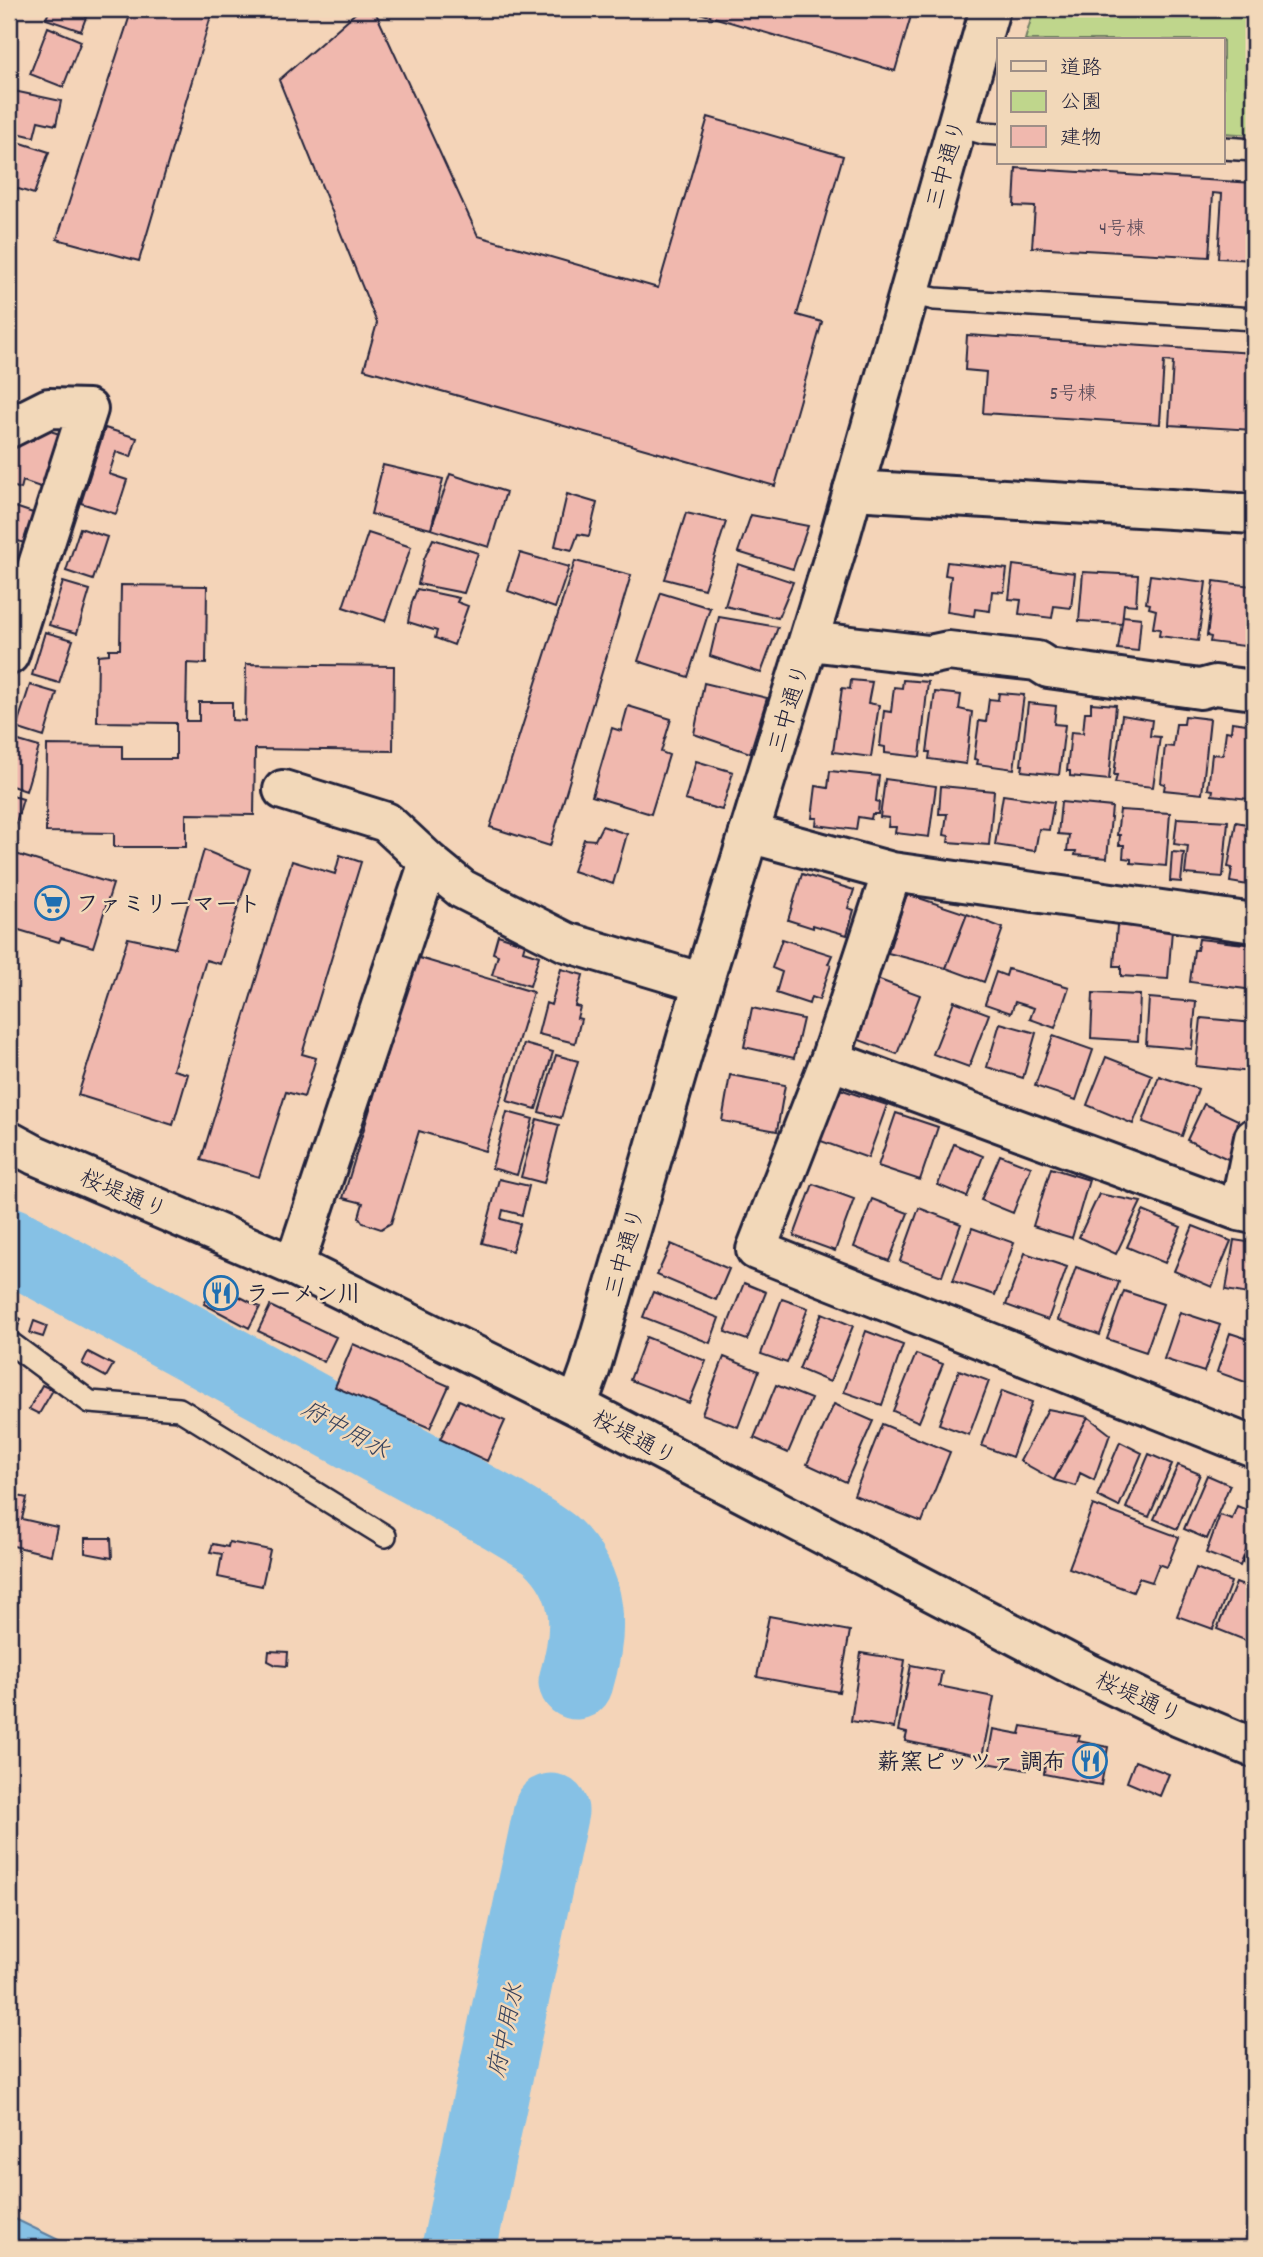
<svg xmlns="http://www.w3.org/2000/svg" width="1263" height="2257" viewBox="0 0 1263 2257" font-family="Dekko,'Klee One',sans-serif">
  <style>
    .green { fill: #bfd68c; stroke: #707c64; stroke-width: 2 }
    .water { fill: #86c1e5; stroke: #5e81a1; stroke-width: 2 }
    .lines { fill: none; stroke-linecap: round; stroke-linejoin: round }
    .river { stroke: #86c1e5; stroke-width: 75 }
    .building { fill: #f0b8ae; stroke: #22223b; stroke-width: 2 }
    .lane-casing { stroke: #22223b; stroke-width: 26 }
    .street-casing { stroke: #22223b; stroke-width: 44 }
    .secondary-casing { stroke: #22223b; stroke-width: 44 }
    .lane { stroke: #f2d8b9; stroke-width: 21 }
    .street { stroke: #f2d8b9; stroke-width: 38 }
    .secondary { stroke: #f2d8b9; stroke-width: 38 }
    .labels { text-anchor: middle; stroke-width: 5; stroke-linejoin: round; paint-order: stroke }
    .number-label { font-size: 19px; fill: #564858 }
    .street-label { font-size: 23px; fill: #22223b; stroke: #f2d8b9 }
    .poi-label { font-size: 23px; font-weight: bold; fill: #22223b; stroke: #f2d8b9; text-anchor: start }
    .water-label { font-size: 24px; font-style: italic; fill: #36425d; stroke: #f2d8b9 }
  </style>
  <rect width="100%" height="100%" fill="#f4d4b8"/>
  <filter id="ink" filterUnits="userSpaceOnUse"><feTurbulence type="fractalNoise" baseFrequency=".0143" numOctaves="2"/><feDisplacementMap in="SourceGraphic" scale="14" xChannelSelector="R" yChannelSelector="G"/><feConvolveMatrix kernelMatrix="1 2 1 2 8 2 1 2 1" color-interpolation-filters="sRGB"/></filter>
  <g filter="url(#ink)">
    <!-- green -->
    <path class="green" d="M1034,9H1254V135L1223,133V40H1025Z"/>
    <!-- water -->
    <path class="water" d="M9,2216L75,2248H9Z"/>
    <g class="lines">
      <!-- river -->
      <path class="river" d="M9,1244L504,1515C519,1525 538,1534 551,1545C593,1585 591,1631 576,1682
        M459,2248L551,1811"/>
    </g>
    <!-- building -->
    <path class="building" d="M50,9H89L81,31L46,19Z
      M132,9H213L139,261L57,239Z
      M360,9H374L478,236L658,288L708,117L843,156L797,315L822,322L775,486L364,369L377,323L279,80Z
      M686,9H913L895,71Z
      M48,27L81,41L63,87L30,74Z
      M9,90L61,101L56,125L38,121L34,137L9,131Z
      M9,139L49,152L34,194L9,186Z
      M1016,168L1254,183V260L1218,258L1222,194L1213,193L1209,257L1032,247L1035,207L1014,206Z
      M967,335L1254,353V430L1169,425L1173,362L1164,361L1160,424L983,413L986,372L965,370Z
      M37,427L63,435L46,489L23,481L21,489L9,485V459L13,443L19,446L22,437L33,440Z
      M105,428L137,438L131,457L116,452L109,474L127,480L116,514L81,503Z
      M383,465L443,479L431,529L371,514Z
      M450,474L506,492L489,547L431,529Z
      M567,494L597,503L589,536L578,534L572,550L555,546Z
      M9,505L36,514L27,544L9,538Z
      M686,513L726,522L704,589L665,579Z
      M751,515L808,526L793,569L738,552Z
      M80,528L107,537L93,580L66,571Z
      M368,533L411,547L385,621L343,607Z
      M433,539L478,553L464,593L418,584L424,559Z
      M520,553L569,567L555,608L508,591Z
      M575,561L631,575L550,846L490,827Z
      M947,562L1007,569L1004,592L992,591L990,611L975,609L974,616L947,612L951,576L945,575Z
      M738,564L793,582L778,618L725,606Z
      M1013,565L1075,573L1071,608L1054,606L1052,618L1019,614L1021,600L1009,599Z
      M1083,572L1138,575L1136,605L1124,604L1122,624L1079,621Z
      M1150,575L1206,582L1198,641L1159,636L1160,629L1153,628L1156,610L1149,608L1150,604L1146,603Z
      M1214,581L1252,586L1244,646L1210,642L1211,637L1207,636Z
      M63,582L90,590L77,633L49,625Z
      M121,585L207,586L206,664L187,663L186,721H199V702H232V720L245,721L246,664L394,666L393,751L255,749L254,815L186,814V847H114V833L46,832L47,745L122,746V759H176V723L97,722L98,655L109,654V649H120Z
      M417,589L459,598L457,602L468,606L454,645L435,638L437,631L408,622L412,602Z
      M661,593L710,608L688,677L638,661Z
      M1123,616L1141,618L1138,651L1118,649Z
      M719,617L778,627L761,673L710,656Z
      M45,632L73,640L59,683L32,675Z
      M851,680L872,682L868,703L879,705L871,757L833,752L842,688L850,689Z
      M903,680L928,682L920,757L885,753V747L880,746L884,711L891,712L894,687L902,688Z
      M704,683L767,698L750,753L694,734Z
      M30,685L57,693L44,737L16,728Z
      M935,692L961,695L959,709L972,712L966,764L929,759L930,752H927Z
      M999,693L1024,695L1014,769L977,764L978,760L974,759L979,721L986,722L989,699L998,700Z
      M1028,703L1056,706L1054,724L1065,725L1059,775L1022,771L1023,765H1021Z
      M1091,703L1116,705L1109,780L1070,776V771H1067L1071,732L1083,733L1085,712H1091Z
      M628,706L671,719L661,752L669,755L651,814L592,796L612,728L621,731Z
      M1122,715L1152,720L1150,736L1160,737L1153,787L1115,783L1117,775H1114Z
      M1185,716L1210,719L1202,794L1164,790L1165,784L1161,783L1165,746L1173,747L1176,724H1184Z
      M1232,722L1254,725V756L1249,799L1212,795L1213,790L1208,789L1212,754L1223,755L1226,731L1231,732Z
      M12,739L39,747L26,791L9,785V748Z
      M696,761L733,772L722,810L685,800Z
      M830,771L879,776L876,801L879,802L878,814H872L871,819L858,817L856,830L816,825L817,818H812L816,786L828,788Z
      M885,779L936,786L929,837L895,833L896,827H888L889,818L880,817Z
      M941,786L994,791L989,845L948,842L949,836L944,835L947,814H939Z
      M9,795L23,799L10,843L9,842Z
      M1003,795L1054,802L1049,830L1039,829L1035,851L995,845Z
      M1061,802L1112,807L1107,858L1075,855L1076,851H1067L1069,835L1058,834Z
      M1120,810L1170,813L1166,866L1131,863V859L1123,858L1124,845H1119L1120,835H1117Z
      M1177,818L1228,821L1223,877L1185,874L1188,846L1174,844Z
      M1236,822L1252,825L1254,827V886L1230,882L1232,868L1228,867Z
      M602,826L627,834L613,884L573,871L584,839L595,840Z
      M204,850L250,869L220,964L206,960L173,1070L188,1074L173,1125L78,1095L128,938L175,948Z
      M9,852L113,884L93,947L61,938L59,942L9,927Z
      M1172,852L1184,853L1181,882L1170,881Z
      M340,855L361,862L302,1054L316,1058L304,1097L286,1092L259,1177L201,1160L292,861L335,874Z
      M802,874L854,890L848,908L854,910L847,935L813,925V928L788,920Z
      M907,894L967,914L946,968L888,953Z
      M967,914L1003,928L984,982L946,968Z
      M1117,925L1172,930L1168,979L1121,976V966H1114Z
      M498,935L525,944L523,951L539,956L530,986L492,975L498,955L493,953Z
      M782,939L832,955L828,964L831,965L819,1000L811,997L809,1004L776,993L782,972L772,968Z
      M1199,939L1254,945V990L1190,982L1194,950H1197Z
      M416,957L533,992L485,1151L419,1131L391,1223L381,1229L363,1223L359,1217L363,1203L343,1198Z
      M561,969L583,975L575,1006L580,1007L577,1018L581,1019L575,1043L538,1034L546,1003L551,1005Z
      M1008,969L1069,987L1055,1028L1030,1019L1034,1008L1015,1002L1011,1013L985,1004L996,972L1006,976Z
      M877,979L920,995L897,1054L854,1038Z
      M1093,993L1140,995L1138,1041L1091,1038Z
      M1149,998L1196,1002L1192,1049L1146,1045Z
      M954,1001L989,1014L969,1067L933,1054Z
      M752,1008L803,1019L794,1058L744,1047Z
      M1201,1018L1254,1023L1251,1072L1196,1066Z
      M1000,1023L1036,1033L1023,1078L987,1067Z
      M1053,1036L1093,1050L1076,1100L1035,1086Z
      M524,1044L553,1052L536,1109L507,1101Z
      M556,1055L578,1061L561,1118L539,1112Z
      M1106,1057L1152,1075L1133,1124L1087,1105Z
      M730,1075L785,1085L777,1131L722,1121Z
      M1159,1076L1198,1089L1182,1136L1143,1122Z
      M837,1088L887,1105L868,1158L818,1140Z
      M1204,1104L1238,1120L1232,1161L1187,1140Z
      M507,1112L533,1119L517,1175L492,1168Z
      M896,1113L938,1127L920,1180L878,1166Z
      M537,1119L559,1125L544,1183L521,1177Z
      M954,1144L983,1156L967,1197L938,1185Z
      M1000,1155L1031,1167L1013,1213L981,1200Z
      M1051,1168L1089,1180L1072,1238L1033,1226Z
      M499,1179L529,1186L522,1215L503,1210L501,1219L520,1224L512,1251L482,1243Z
      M813,1184L854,1199L835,1251L794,1236Z
      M1099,1194L1141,1202L1116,1254L1079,1237Z
      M872,1199L908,1213L889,1261L854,1247Z
      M919,1208L961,1224L942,1276L900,1261Z
      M1143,1211L1181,1227L1165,1263L1127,1247Z
      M1193,1226L1231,1241L1212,1287L1174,1271Z
      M972,1228L1014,1243L995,1295L953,1281Z
      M1234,1240L1254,1243V1295L1226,1290Z
      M671,1244L729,1269L716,1300L657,1275Z
      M1025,1253L1067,1267L1048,1320L1006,1305Z
      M1076,1267L1119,1282L1100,1335L1058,1320Z
      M744,1283L766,1292L747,1340L725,1332Z
      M215,1284L260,1307L249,1328L204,1304Z
      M1124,1291L1163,1304L1146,1352L1107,1339Z
      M653,1292L719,1318L710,1343L643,1317Z
      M782,1299L808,1308L787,1363L761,1354Z
      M270,1306L336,1337L324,1362L258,1331Z
      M9,1312L21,1319L14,1336L9,1333Z
      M1180,1312L1220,1325L1204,1372L1164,1359Z
      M822,1313L853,1326L830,1382L799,1369Z
      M34,1321L47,1326L43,1337L30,1333Z
      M866,1331L903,1345L882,1405L844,1392Z
      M1230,1333L1254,1341V1385L1217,1372Z
      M646,1337L706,1361L689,1403L630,1380Z
      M353,1344L449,1386L430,1428L335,1387Z
      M88,1352L113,1365L106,1377L82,1364Z
      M916,1354L943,1364L919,1422L893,1411Z
      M724,1357L759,1371L738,1427L702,1414Z
      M959,1370L989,1381L969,1435L939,1424Z
      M42,1385L53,1390L39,1414L29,1409Z
      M776,1385L811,1399L788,1453L754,1438Z
      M1002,1391L1032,1402L1012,1457L982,1446Z
      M459,1400L505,1421L487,1461L440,1439Z
      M834,1404L873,1421L846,1482L807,1464Z
      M1048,1409L1088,1417L1054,1480L1020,1461Z
      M1088,1417L1110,1434L1094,1480L1080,1473L1076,1486L1054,1480Z
      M882,1424L950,1452L922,1522L854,1495Z
      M1120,1442L1142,1453L1119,1507L1097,1496Z
      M1149,1454L1172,1464L1149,1517L1126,1508Z
      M1178,1465L1200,1474L1177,1529L1154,1519Z
      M1207,1475L1230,1485L1207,1539L1184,1529Z
      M9,1494L27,1498L22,1519L57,1527L51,1555L9,1545Z
      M1093,1505L1179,1537L1167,1567L1159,1564L1152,1582L1139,1578L1133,1592L1069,1568Z
      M1237,1506L1254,1513V1530L1240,1566L1206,1553L1220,1515L1232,1519Z
      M1254,1535V1568L1243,1563Z
      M85,1538H111L112,1558L85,1553Z
      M229,1542L270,1550L262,1586L218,1577L222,1554L210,1552L213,1544L228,1547Z
      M1196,1568L1231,1582L1213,1629L1177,1616Z
      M1236,1583L1254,1590V1637L1252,1643L1217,1629Z
      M769,1616L850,1631L839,1692L757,1677Z
      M269,1651L288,1652L287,1666L276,1665L268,1661Z
      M861,1653L905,1660L894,1728L851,1721Z
      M911,1665L942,1671L939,1686L994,1697L982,1757L905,1741L907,1733L898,1731Z
      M1022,1726L1080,1736L1078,1741L1108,1747L1101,1785L1044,1774L1045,1763L1029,1760L1027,1770L987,1763L993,1729L1020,1734Z
      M1135,1761L1169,1774L1160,1796L1127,1782Z"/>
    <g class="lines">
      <!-- lane casing -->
      <g class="lane-casing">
        <path id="lane" d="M956,125L983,133L999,134
          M1223,148L1254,150
          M909,293L935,299L1254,319
          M9,1342L90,1402L179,1409L385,1536"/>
      </g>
      <!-- street casing -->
      <g class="street-casing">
        <path id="street" d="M9,428L49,408L88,409L9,655
          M853,490L1254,514
          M809,641L929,655L948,651L1037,661L1048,668L1200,689L1215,685L1254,690
          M283,790L386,822L429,862L462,889L566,942L703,983
          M749,833L892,872L1254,923
          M892,872L830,1060L1239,1211L1254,1214
          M830,1060L756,1250L1254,1447
          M1239,1211L1254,1138
          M294,1266L429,862"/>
      </g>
      <!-- secondary casing -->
      <g class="secondary-casing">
        <path id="secondary" d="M9,1141L35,1155L294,1266L577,1406L1086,1672L1179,1717L1254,1748
          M577,1406L590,1370L703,983L837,547L990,9"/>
      </g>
      <!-- lane -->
      <use href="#lane" class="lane"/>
      <!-- street -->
      <use href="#street" class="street"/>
      <!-- secondary -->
      <use href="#secondary" class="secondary"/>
    </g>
  </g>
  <!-- icons -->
  <defs>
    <g id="supermarket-ring" transform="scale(1.75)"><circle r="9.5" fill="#f2d8b9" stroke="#1f6fb2" stroke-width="1.5"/><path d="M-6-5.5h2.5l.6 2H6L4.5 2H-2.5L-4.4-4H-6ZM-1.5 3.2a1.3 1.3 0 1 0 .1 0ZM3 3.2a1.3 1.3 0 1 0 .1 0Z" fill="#1f6fb2"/></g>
    <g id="restaurant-ring" transform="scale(1.75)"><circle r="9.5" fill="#f2d8b9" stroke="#1f6fb2" stroke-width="1.5"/><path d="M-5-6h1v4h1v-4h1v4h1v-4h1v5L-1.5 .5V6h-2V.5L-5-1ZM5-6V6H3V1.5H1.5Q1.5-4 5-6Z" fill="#1f6fb2"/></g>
  </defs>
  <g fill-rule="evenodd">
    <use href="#supermarket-ring" x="52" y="903"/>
    <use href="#restaurant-ring" x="221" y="1293"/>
    <use href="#restaurant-ring" x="1090" y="1761"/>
  </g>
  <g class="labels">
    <!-- number labels -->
    <g class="number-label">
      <text x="1122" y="234">4号棟</text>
      <text x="1073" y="399">5号棟</text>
    </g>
    <!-- street labels -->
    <g class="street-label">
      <text transform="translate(945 164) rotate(-74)" y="8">三中通り</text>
      <text transform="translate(788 708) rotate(-73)" y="8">三中通り</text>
      <text transform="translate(124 1193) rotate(23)" y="8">桜堤通り</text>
      <text transform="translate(624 1252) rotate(-74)" y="8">三中通り</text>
      <text transform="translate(635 1437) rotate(28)" y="8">桜堤通り</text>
      <text transform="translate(1139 1697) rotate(25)" y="8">桜堤通り</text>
    </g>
    <!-- poi labels -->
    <g class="poi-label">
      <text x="76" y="911">ファミリーマート</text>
      <text x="246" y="1301">ラーメン川</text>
      <text x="1066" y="1769" text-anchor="end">薪窯ピッツァ 調布</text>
    </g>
    <!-- water labels -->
    <g class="water-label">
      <text transform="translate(346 1429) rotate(29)" y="8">府中用水</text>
      <text transform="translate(505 2030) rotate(-78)" y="8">府中用水</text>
    </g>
  </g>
  <!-- margin -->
  <rect width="1263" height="2257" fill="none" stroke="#f2d8b9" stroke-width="35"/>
  <rect x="18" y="18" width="1228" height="2222" fill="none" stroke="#22223b" stroke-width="2.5" filter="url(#ink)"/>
  <!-- legend -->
  <rect x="997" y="38" width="228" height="126" fill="#f2d8b9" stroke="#9f8f87" stroke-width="2"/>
  <rect x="1011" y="61" width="35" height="10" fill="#f2d8b9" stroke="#9f8f87" stroke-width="2"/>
  <text x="1060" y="74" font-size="21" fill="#22223b">道路</text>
  <rect x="1011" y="91" width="35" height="21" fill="#bfd68c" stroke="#9f8f87" stroke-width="2"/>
  <text x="1060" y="108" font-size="21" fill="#22223b">公園</text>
  <rect x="1011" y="126" width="35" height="21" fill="#f0b8ae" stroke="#9f8f87" stroke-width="2"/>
  <text x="1060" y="144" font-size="21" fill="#22223b">建物</text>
</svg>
